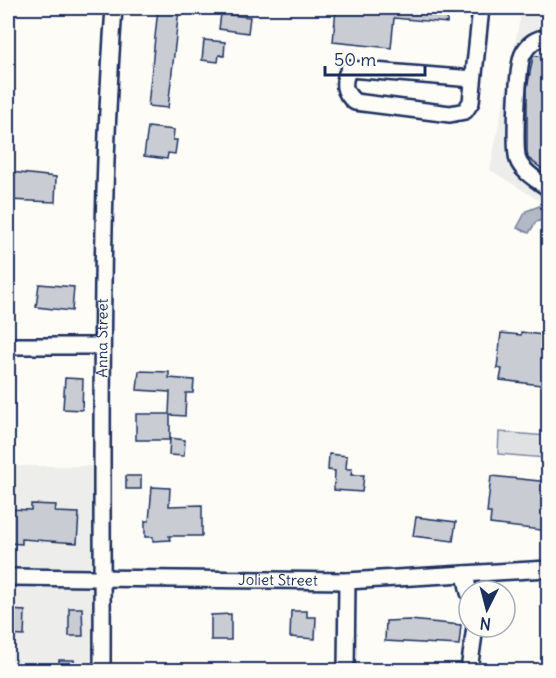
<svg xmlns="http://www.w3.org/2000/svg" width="556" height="678" viewBox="0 0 556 678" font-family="Delius,sans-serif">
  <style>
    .built { fill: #edeeec }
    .green { fill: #e0e1e3; stroke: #7e88a0; stroke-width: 1.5 }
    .water { fill: #b3b8c5; stroke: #76819c; stroke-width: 1.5 }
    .building { fill: #c9ccd3; stroke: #1b2f5e; stroke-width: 1.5 }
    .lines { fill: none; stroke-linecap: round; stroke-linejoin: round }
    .minor-casing { stroke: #1b2f5e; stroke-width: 20 }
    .minor { stroke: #fdfcf7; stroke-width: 15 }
    .labels { text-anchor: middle; stroke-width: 4.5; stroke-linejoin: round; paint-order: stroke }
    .street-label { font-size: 15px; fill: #1b2f5e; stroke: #fdfcf7 }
  </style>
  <rect width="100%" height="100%" fill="#fdfcf7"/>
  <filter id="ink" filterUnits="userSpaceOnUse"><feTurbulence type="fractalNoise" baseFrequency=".0167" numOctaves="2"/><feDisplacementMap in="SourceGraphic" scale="12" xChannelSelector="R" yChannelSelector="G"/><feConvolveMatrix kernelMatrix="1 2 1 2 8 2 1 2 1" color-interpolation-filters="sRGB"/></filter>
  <g filter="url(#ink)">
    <!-- built -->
    <path class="built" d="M522,8H548V206L490,170Z
      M8,362H17L14,466H102V670H8Z"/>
    <!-- green -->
    <path class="green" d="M499,432L547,436L545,458L498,454Z"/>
    <!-- water -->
    <path class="water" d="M542,205L547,217L545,219L536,222L529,233L517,228L526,211Z"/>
    <!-- building -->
    <path class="building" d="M158,8L179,9L168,108L148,106Z
      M336,8H448L447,23L394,18L391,48L333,42Z
      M221,14L250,17L248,33L219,29Z
      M204,40L225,42L224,56L219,55L218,62L202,60Z
      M533,56L549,57V174L528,158L527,151V89Z
      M148,127L174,130L173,140H177L175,154L168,153L167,159L144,156Z
      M11,172L56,177L55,202L8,200V176H11Z
      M39,284L74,287L72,311L36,307Z
      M521,332L549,336V386L500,380L502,369L497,368L501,333L521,335Z
      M139,371L169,372V378L194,380L193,393H186L185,416L170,415V440H136V414H169L170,392L137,390Z
      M65,378L83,379L82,410L63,409Z
      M170,438L185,440L184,456L169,455Z
      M329,454L347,456L346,469H352L351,475H364L362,492L334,490L335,471L328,470Z
      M126,476H141V489H126Z
      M491,476L549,482V531L490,524L491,513H487Z
      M152,487L170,488L169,506L202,505V536H169L170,540L153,541V537H145V521H149Z
      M31,504L56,505L55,512L79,513L77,543L22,539V544L8,543V509L31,510Z
      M416,517L456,522L453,541L413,536Z
      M69,608H82L83,636H69Z
      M8,610L25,611L24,636L8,635Z
      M291,611H307V617H316L315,639L290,637Z
      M231,614V640H211V615Z
      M410,620L461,625L459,645L385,641L386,621Z
      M59,660H74L75,670H59Z"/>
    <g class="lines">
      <!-- minor casing -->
      <g class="minor-casing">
        <g id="minor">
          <path d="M548,38C537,37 528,44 523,54C517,64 514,148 518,160C522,172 539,181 548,188"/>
          <path d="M473,79L349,69C342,83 343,92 355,102L450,114L465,111L471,102L481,8"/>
          <path d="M8,346H101"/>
          <path d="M465,574L469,593"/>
          <path id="s1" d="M8,577L347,581L548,569"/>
          <path id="s2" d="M102,670C103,449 98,228 114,8"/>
          <path d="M346,670L347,581"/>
          <path d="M469,670L475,627"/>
        </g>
      </g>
      <!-- minor -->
      <use href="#minor" class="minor"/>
    </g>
  </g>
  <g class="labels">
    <!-- street labels -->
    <g class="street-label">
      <text dy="5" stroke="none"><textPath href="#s2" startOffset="332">Anna Street</textPath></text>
      <text dy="5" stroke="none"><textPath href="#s1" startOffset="270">Joliet Street</textPath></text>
    </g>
  </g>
  <!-- margin -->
  <rect width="556" height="678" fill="none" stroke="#fdfcf7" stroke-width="30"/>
  <rect x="15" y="15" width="526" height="648" fill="none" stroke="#1b2f5e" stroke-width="2" filter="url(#ink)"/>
  <!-- north arrow -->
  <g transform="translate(487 609) rotate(186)"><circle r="28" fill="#fdfcf7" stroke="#a3aaba" stroke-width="1.5"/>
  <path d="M0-4.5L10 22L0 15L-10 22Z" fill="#1b2f5e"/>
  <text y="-9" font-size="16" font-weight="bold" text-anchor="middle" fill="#1b2f5e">N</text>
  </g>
  <!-- scale -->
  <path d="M325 66v9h100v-9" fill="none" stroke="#1b2f5e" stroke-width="3"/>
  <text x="334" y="66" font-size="18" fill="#1b2f5e" stroke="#fdfcf7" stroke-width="4.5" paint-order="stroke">50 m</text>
</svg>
